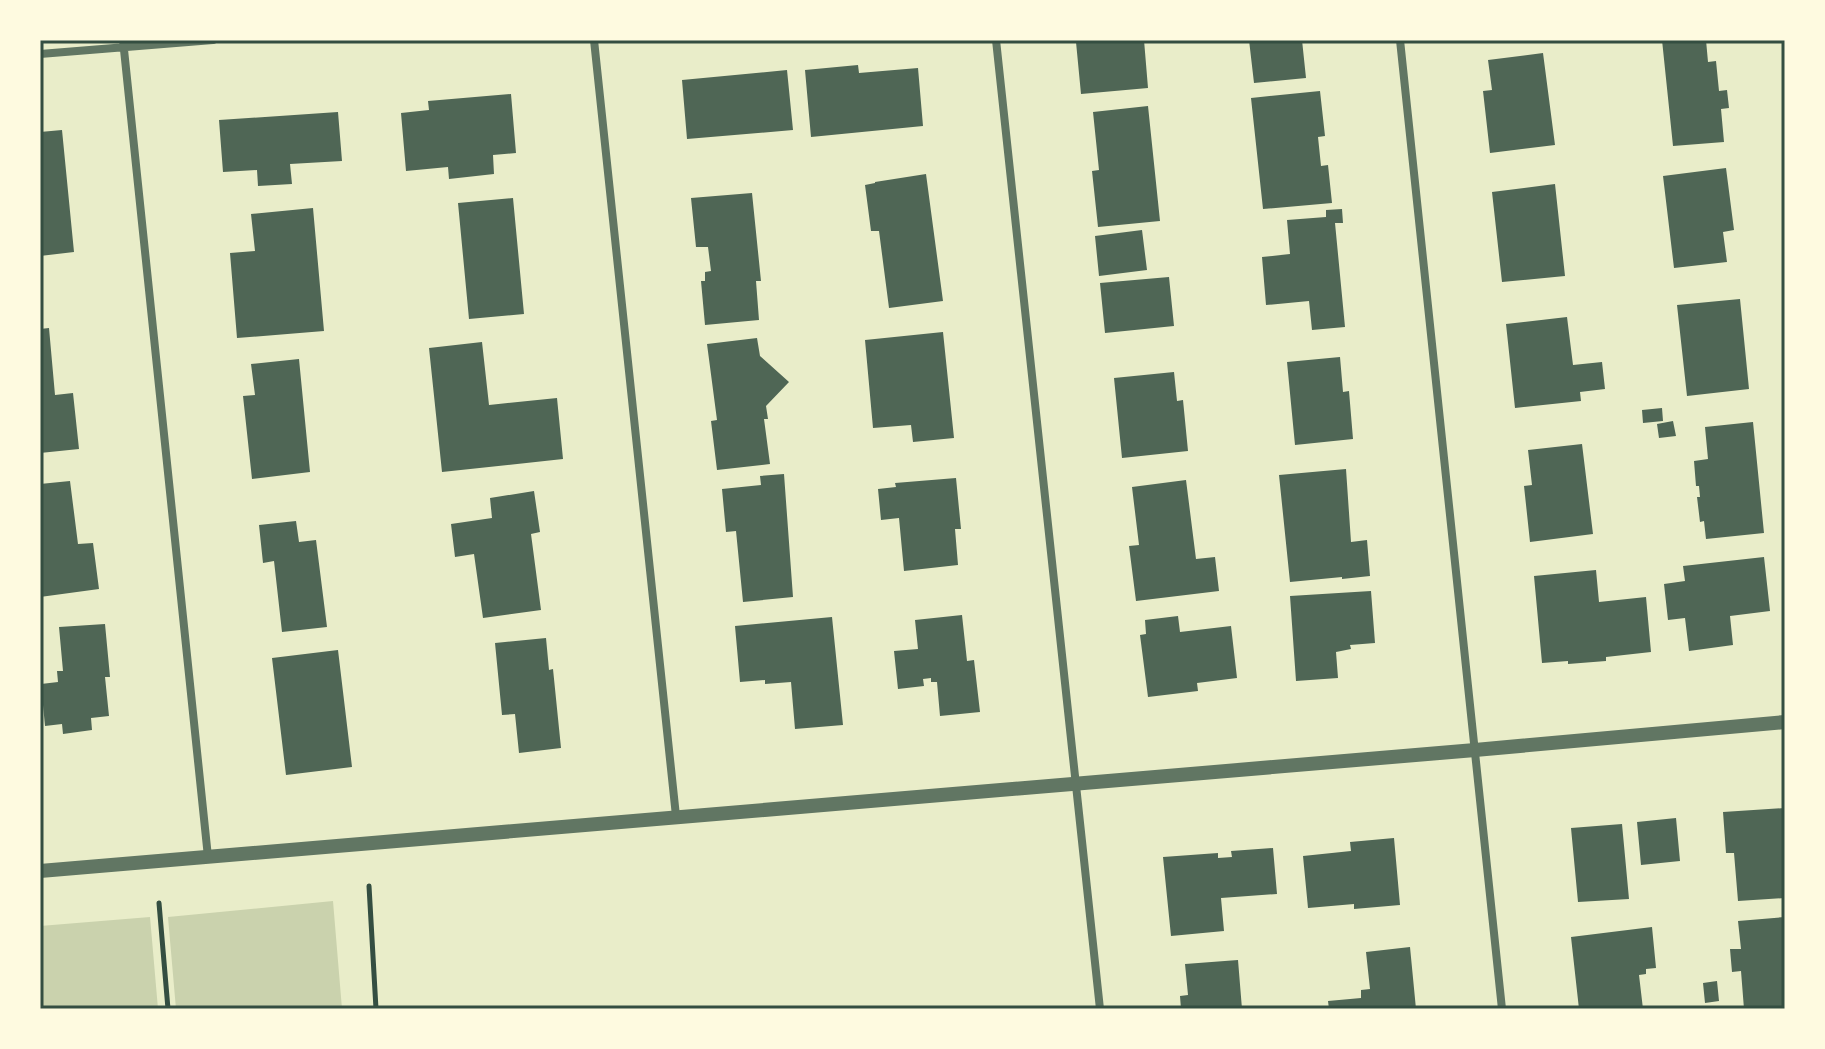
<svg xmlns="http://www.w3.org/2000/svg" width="1825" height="1049" viewBox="0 0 1825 1049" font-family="'PT Sans',sans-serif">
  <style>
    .green { fill: #cad2ad }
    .building { fill: #4f6655 }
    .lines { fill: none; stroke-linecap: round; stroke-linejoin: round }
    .path { stroke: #344e41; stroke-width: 5 }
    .minor { stroke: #617663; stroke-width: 8 }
    .tertiary { stroke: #617663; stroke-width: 14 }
    .neatline { fill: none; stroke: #344e41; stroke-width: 3 }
  </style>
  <rect width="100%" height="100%" fill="#e9edc9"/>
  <!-- green -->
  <path class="green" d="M333,901L342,1009H176L168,917Z
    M150,917L158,1009H40V926Z"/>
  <!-- building -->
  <path class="building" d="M1091,40H1144L1148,88L1081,94L1076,42Z
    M1249,40H1302L1306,78L1254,83Z
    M1662,40H1706L1708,62L1716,61L1719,91L1727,90L1729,108L1721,109L1724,142L1673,146Z
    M1543,53L1555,145L1490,153L1483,91L1492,90L1488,60Z
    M858,65L859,73L918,68L923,126L811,137L805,70Z
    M787,70L793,130L687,139L682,80Z
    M1320,91L1325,136L1318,137L1321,166L1328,165L1332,203L1263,209L1251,98Z
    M511,94L516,153L493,155L494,174L449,179L448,167L406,171L401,113L429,110L428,101Z
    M1148,106L1160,221L1098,227L1092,171L1099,170L1093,112Z
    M338,112L342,161L290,164L292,184L258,186L257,170L223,172L219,120Z
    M62,130L74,252L40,256V132Z
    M1726,168L1734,230L1723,232L1727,262L1674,268L1663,176Z
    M926,174L943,301L889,308L879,231H871L865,185L875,183V182Z
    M1555,184L1565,276L1502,282L1492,192Z
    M752,193L761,281H756L759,320L705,325L701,281H705V272L711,271L708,247H696L691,198Z
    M513,198L524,314L469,319L458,203Z
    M313,208L324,331L237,338L230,253L255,251L251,214Z
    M1342,209L1343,223H1335L1345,327L1312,330L1309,301L1266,305L1262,257L1290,254L1287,220L1326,217V210Z
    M1142,230L1147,270L1099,276L1095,236Z
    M1169,277L1174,326L1105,333L1100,283Z
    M1740,299L1749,389L1687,396L1677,305Z
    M1567,317L1573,365L1602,362L1605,389L1580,392L1581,401L1515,408L1506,324Z
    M49,328L55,395L73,393L79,449L40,453V329Z
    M943,332L954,438L913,442L911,425L873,428L865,340Z
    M757,338L760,356L789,382L766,406L768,419H764L770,464L717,470L711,421L717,420L707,344Z
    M482,342L489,405L557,398L563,459L442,472L429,348Z
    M1340,357L1343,392L1349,391L1353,439L1295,445L1287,362Z
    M299,359L310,472L252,479L243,396L255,395L251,364Z
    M1174,372L1177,401L1183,400L1188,451L1122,458L1114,378Z
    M1662,408L1663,421L1643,423L1642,410Z
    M1673,421L1676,436L1659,438L1657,424Z
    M1753,422L1764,533L1706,539L1704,521L1700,522L1697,497H1700L1699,486H1696L1694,461L1708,459L1705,427Z
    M1582,444L1593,534L1530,542L1524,486L1532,485L1528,450Z
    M1346,469L1351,542L1367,540L1370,576L1342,579V577L1290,582L1279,475Z
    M784,474L793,597L743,602L736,531L726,532L722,489L761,485L760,476Z
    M956,478L961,529H955L958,565L904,571L899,518L881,520L878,489L896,487L895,483Z
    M1186,480L1196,559L1215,557L1219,591L1136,601L1129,546L1139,545L1132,487Z
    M70,481L78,544L93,543L99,589L40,597V484Z
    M534,491L540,532L531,534L541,610L483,618L474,554L455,557L451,524L492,518L490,498Z
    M296,521L299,542L316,540L327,627L282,632L274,561L263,563L259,525Z
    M1764,557L1770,611L1730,616L1733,645L1689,651L1685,618L1668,620L1664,584L1685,581L1683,566Z
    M1596,570L1599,602L1646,597L1651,652L1606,657V661L1568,664V661L1542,663L1534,576Z
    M1371,591L1375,643L1350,645L1351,649L1336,652L1338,678L1296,681L1290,596Z
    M962,615L967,661L974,660L980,712L940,716L937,682H931V678L923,679L924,686L898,689L894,651L918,649L915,620Z
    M1178,616L1180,632L1231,626L1237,678L1197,683L1198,691L1148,697L1140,635L1146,634L1145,620Z
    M832,617L843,725L795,729L791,682L765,684V680L740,682L735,626Z
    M105,624L110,677H105L109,716L91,718L92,730L63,734L62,724L45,726L41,684L58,682L57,671H63L59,627Z
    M546,638L549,670L553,669L561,748L519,753L515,714L502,715L495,643Z
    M338,650L352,767L286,775L272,658Z
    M1785,808V898L1738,901L1734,853H1726L1723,812Z
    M1676,818L1680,861L1641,865L1637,822Z
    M1622,824L1629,899L1578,902L1571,828Z
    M1394,838L1400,905L1354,909V904L1308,908L1303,856L1351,851L1350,842Z
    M1273,848L1277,894L1221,898L1224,931L1171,936L1163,857L1218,853V858L1232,857L1231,851Z
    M1785,917V1008L1744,1009L1741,971L1732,972L1730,949H1741L1738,921Z
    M1652,927L1656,968L1646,969V974L1639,975L1643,1009H1579L1571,937Z
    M1410,947L1416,1009H1329L1328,1001L1361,998V990L1370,989L1366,952Z
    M1238,960L1242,1009H1181L1180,996L1188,995L1185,964Z
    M1717,981L1719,1001L1705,1003L1703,983Z"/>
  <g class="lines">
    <!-- path -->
    <path class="path" d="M369,886L376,1009
      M159,903L168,1009"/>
    <!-- minor -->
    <path class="minor" d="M123,40L208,857
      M594,40L676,816
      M996,40L1100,1009
      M1400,40L1502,1009
      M40,54L213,40"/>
    <!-- tertiary -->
    <path class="tertiary" d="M40,871L1475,750L1785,722"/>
  </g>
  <!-- border -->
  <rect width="1825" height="1049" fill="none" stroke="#fefae0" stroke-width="84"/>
  <rect x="42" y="42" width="1741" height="965" class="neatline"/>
</svg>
